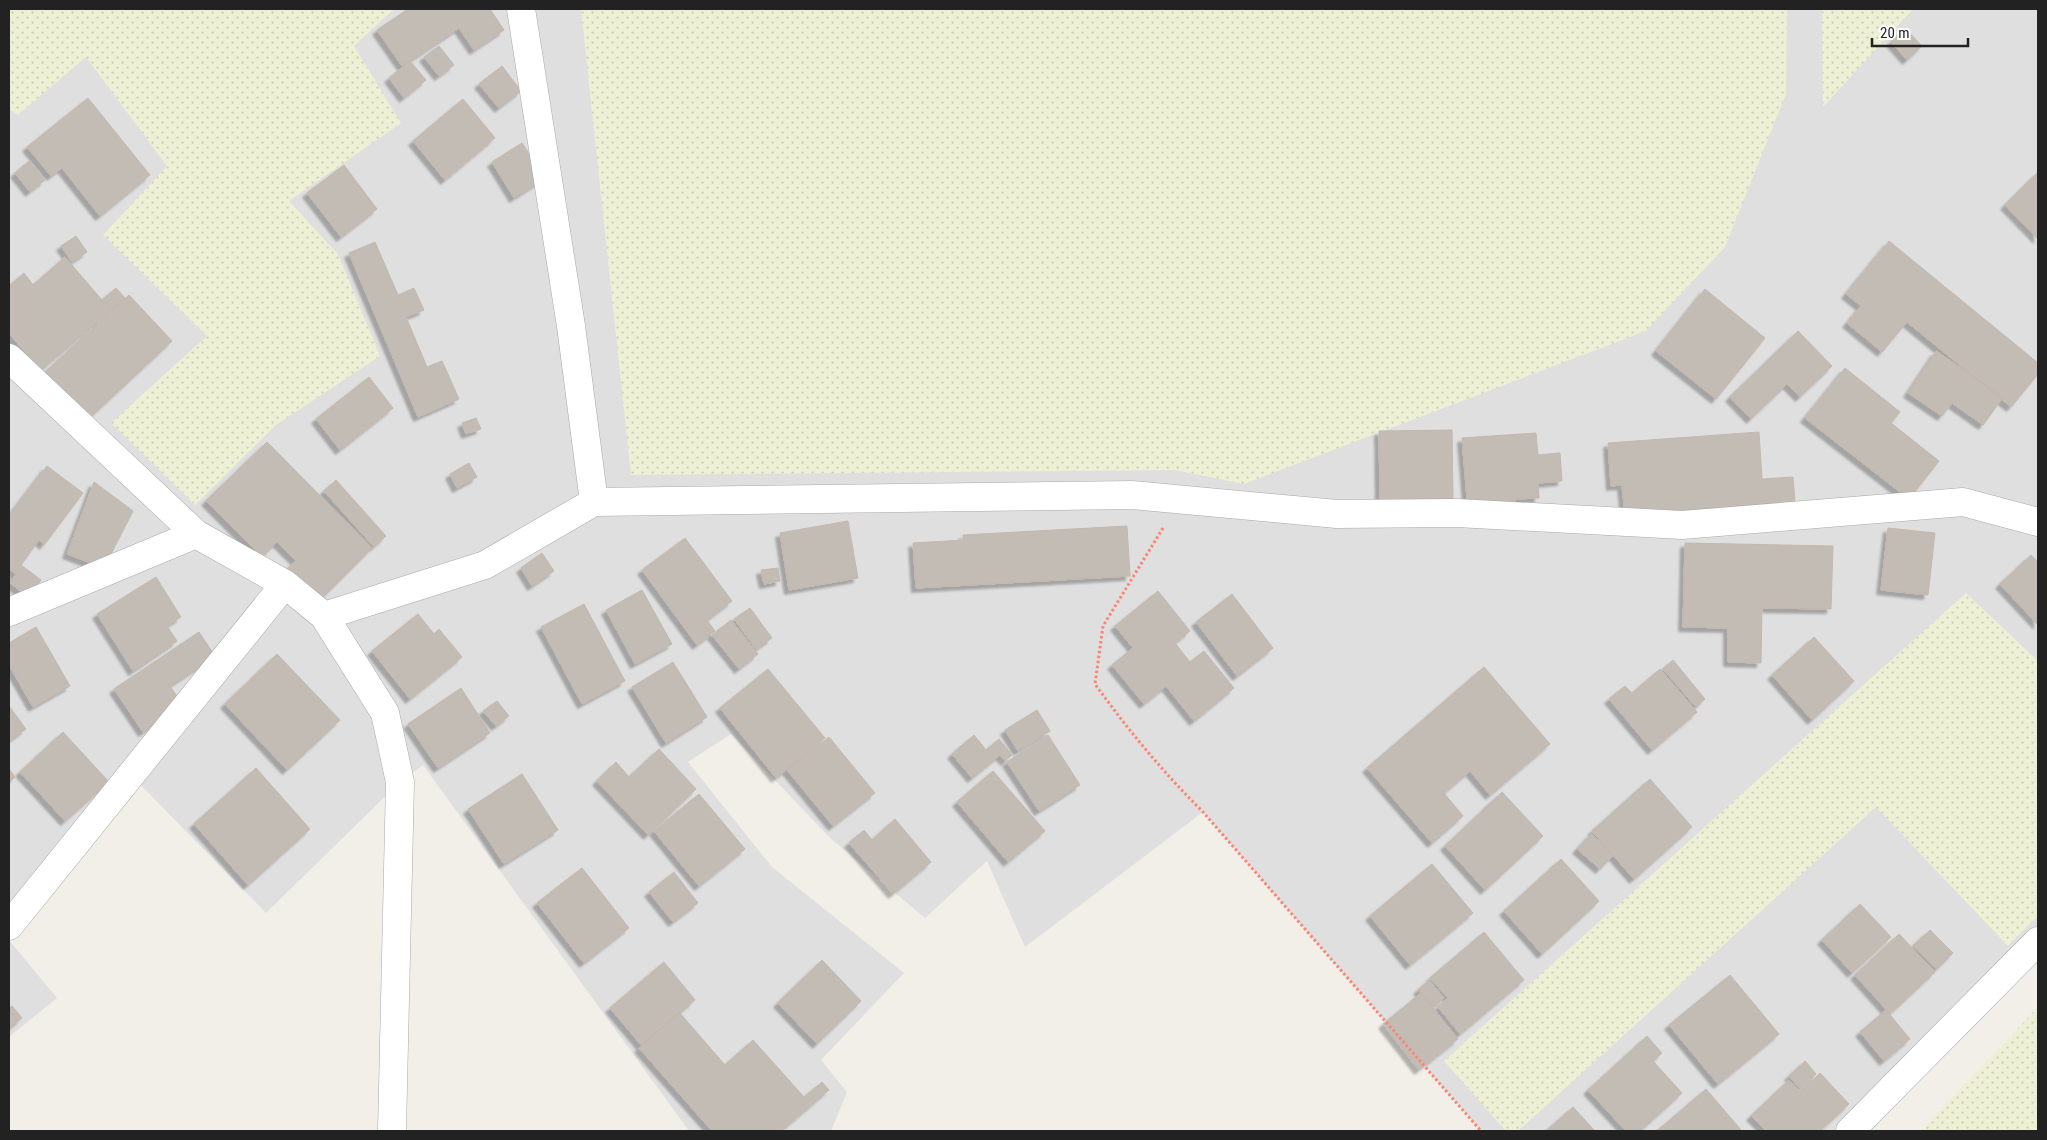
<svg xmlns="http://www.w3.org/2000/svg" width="2047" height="1140" viewBox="0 0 2047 1140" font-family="'Roboto Condensed',sans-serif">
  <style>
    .residential { fill: #e0dfdf }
    .farmland { fill: url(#farmland-dots) }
    .building { fill: #c3bcb5; stroke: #c4b7ab; filter: url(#shadow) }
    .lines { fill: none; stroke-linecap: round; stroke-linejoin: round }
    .minor-casing { stroke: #a9a9a9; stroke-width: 29 }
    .path { stroke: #fc8470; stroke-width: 3; stroke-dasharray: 2.5 2.5; stroke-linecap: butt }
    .minor { stroke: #fff; stroke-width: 28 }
  </style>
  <defs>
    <pattern id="farmland-dots" width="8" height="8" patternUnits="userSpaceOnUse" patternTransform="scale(1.25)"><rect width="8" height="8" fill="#edf0d5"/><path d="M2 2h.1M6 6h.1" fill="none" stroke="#cbceb7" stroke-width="1.8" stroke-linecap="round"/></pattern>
    <filter id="shadow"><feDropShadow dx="-4.5" dy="4.5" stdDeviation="1" flood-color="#0004"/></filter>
  </defs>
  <rect width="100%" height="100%" fill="#f2efe9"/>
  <!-- residential -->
  <path class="residential" d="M9,9H2038V941L1850,1131H1481L1203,812L1025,947L987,861L925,918L830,838L731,734L688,762L772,867L904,973L821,1060L847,1092L831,1131H689L423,765L400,782L266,913L131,775L9,926Z
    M9,940L57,998L9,1037Z"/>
  <!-- farmland -->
  <path class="farmland" d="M9,9H394L354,46L401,123L289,201L338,254L380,356L276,425L195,505L111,423L207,336L103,235L167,166L86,57L18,115L9,109Z
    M581,9H1787L1786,94L1725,247L1646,331L1244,484L1175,470L631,475Z
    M1822,9H1913L1823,107Z
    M1966,593L2038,661V916L2008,946L1876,807L1518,1131H1506L1444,1061Z
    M2038,1007V1131H1920Z"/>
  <!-- building -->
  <path class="building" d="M408,9H490L504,30L474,50L459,28L402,66L377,30Z
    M1905,28L1922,46L1907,60L1891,42Z
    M439,46L454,65L439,76L424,57Z
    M410,61L426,80L404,98L389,78Z
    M502,66L521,91L499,108L479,84Z
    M88,98L150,175L100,216L62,168L51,176L27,147Z
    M463,99L495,138L445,180L413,141Z
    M522,143L545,178L514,198L492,162Z
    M29,161L45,180L30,192L15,173Z
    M344,165L377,209L341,237L307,193Z
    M2038,172V239L2005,205Z
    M76,236L87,252L72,262L61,246Z
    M1889,241L2038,363V374L2011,407L1907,322L1882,352L1847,323L1861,306L1846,294Z
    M375,242L398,295L414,288L424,310L406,317L427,367L442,361L459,399L418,417L349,253Z
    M65,257L102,300L116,288L125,298L40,371L9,333V286L24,273L33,285Z
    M1705,289L1765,338L1716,399L1656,351Z
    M129,295L172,341L86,421L43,374Z
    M1798,331L1832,366L1800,397L1787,384L1751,419L1730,397Z
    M1936,351L2003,397L1983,425L1952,403L1942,416L1908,393Z
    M1845,368L1900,412L1891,423L1939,461L1909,499L1805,418Z
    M369,377L393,408L340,450L316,419Z
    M476,418L481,429L466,434L462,423Z
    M1452,430L1453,499H1380L1379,431Z
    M1759,432L1762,479L1793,477L1795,502L1625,514L1622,485L1611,486L1608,443Z
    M1536,433L1538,455L1560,453L1562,481L1538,483L1539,498L1515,499V507L1468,510L1462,438Z
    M267,442L372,548L318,602L286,570L296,561L277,542L262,557L206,501Z
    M469,463L477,477L457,488L450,474Z
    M47,466L83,493L44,545L39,540L21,565L41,580L28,597L10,583L16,574L9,569V516Z
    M336,480L386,536L374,547L324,491Z
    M94,482L133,511L104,568L67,554Z
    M848,521L858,578L789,590L780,533Z
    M1127,526L1130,576L916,588L913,543L963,540V535Z
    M1888,528L1935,533L1928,595L1881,590Z
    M685,538L732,601L707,620L715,631L697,645L642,570Z
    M1685,543L1833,546L1831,609L1762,608L1761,663L1728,662V628L1683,627Z
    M542,553L554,571L532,586L521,568Z
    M2031,555L2038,562V625L2000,584Z
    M778,568L780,581L764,584L761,570Z
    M156,577L181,617L167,626L177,641L133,671L97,614Z
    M642,590L672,644L635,664L606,610Z
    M1158,591L1190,631L1175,643L1190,662L1204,651L1234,688L1194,721L1166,686L1144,704L1112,665L1133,648L1115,626Z
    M1232,594L1273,648L1237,676L1196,622Z
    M584,604L625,681L582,704L541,627Z
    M750,608L772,638L756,649L734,619Z
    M418,614L434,634L439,629L462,657L410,699L372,651Z
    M731,620L758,654L739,669L712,635Z
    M36,627L70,686L33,707L9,665V643Z
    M199,632L215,656L170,686L183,705L143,732L114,689Z
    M1814,637L1854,681L1812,720L1772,675Z
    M277,654L340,720L287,770L225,704Z
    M1673,660L1705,699L1696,707L1663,669Z
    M673,662L707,717L666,743L632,687Z
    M1484,667L1550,744L1490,795L1470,771L1444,793L1463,816L1432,843L1367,768Z
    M768,669L825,738L776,778L720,708Z
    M1660,669L1697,712L1652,750L1609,699L1625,686L1632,693Z
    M461,688L490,733L438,768L408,724Z
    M497,701L509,716L496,726L483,711Z
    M9,706L26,729L9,741Z
    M1037,710L1050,731L1018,751L1005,730Z
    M63,732L109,782L65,821L20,772Z
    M974,735L986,750L999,739L1012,755L1005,761L1000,755L972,778L952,754Z
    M1048,735L1080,785L1039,811L1007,762Z
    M829,737L875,793L833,826L787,770Z
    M659,749L696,789L648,835L597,781L616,762L629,777Z
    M256,768L310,829L248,885L194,824Z
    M9,769L15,777L9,783Z
    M993,771L1045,831L1008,862L957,802Z
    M522,774L558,830L504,864L468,809Z
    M1650,779L1692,827L1634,879L1592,831Z
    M1502,792L1543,836L1485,890L1445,846Z
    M699,794L745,849L699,886L654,831Z
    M895,819L931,862L893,894L849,843L864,830L872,840Z
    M1591,834L1613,855L1600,869L1577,849Z
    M1561,859L1599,901L1542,954L1504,911Z
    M1432,864L1473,913L1410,965L1370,916Z
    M582,868L629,928L584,963L537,903Z
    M674,872L698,903L673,922L649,892Z
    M1860,904L1891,937L1852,973L1822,940Z
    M1930,930L1953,953L1937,969L1913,946Z
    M1484,932L1524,980L1460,1034L1438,1007L1448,998L1430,978Z
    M1899,934L1935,972L1890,1014L1855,975Z
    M822,960L861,1001L817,1044L778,1003Z
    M664,962L695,1000L641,1045L610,1008Z
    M1730,975L1779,1034L1718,1084L1669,1025Z
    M1429,980L1444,998L1434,1007L1418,990Z
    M1421,993L1458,1039L1419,1070L1383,1024Z
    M12,1006L22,1018L9,1029V1008Z
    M1886,1010L1910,1039L1884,1061L1860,1032Z
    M679,1012L725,1065L753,1040L804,1097L822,1082L829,1090L781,1131H712L639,1048Z
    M1647,1036L1662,1053L1653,1061L1682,1093L1640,1131H1626L1588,1090Z
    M1805,1061L1816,1074L1800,1089L1789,1076Z
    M1820,1073L1849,1104L1820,1131H1766L1751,1116L1789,1080L1800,1092Z
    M1706,1089L1742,1131H1657Z
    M1573,1107L1595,1131H1546Z"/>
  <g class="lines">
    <!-- minor casing -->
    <g class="minor-casing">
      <path id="minor" d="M9,358L196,534L285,584L324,616L485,565L594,502L571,326L521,9
        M594,502L1132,495L1337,514L1457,513L1682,525L1963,502L2038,522
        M9,612L196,534
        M324,616L385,713L400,782L392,1131
        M9,926L285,584
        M1850,1131L2038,941"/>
    </g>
    <!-- path -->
    <path class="path" d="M1163,528L1103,626L1095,684C1128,730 1163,772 1203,812L1481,1131"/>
    <!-- minor -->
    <use href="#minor" class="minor"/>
  </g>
  <!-- border -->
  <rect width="2047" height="1140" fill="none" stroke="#222222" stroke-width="20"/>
  <!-- scale -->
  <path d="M1872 38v8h96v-8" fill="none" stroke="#222222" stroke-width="2.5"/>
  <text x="1880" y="38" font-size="15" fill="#222222" stroke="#ffffff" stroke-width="4" paint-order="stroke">20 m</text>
</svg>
